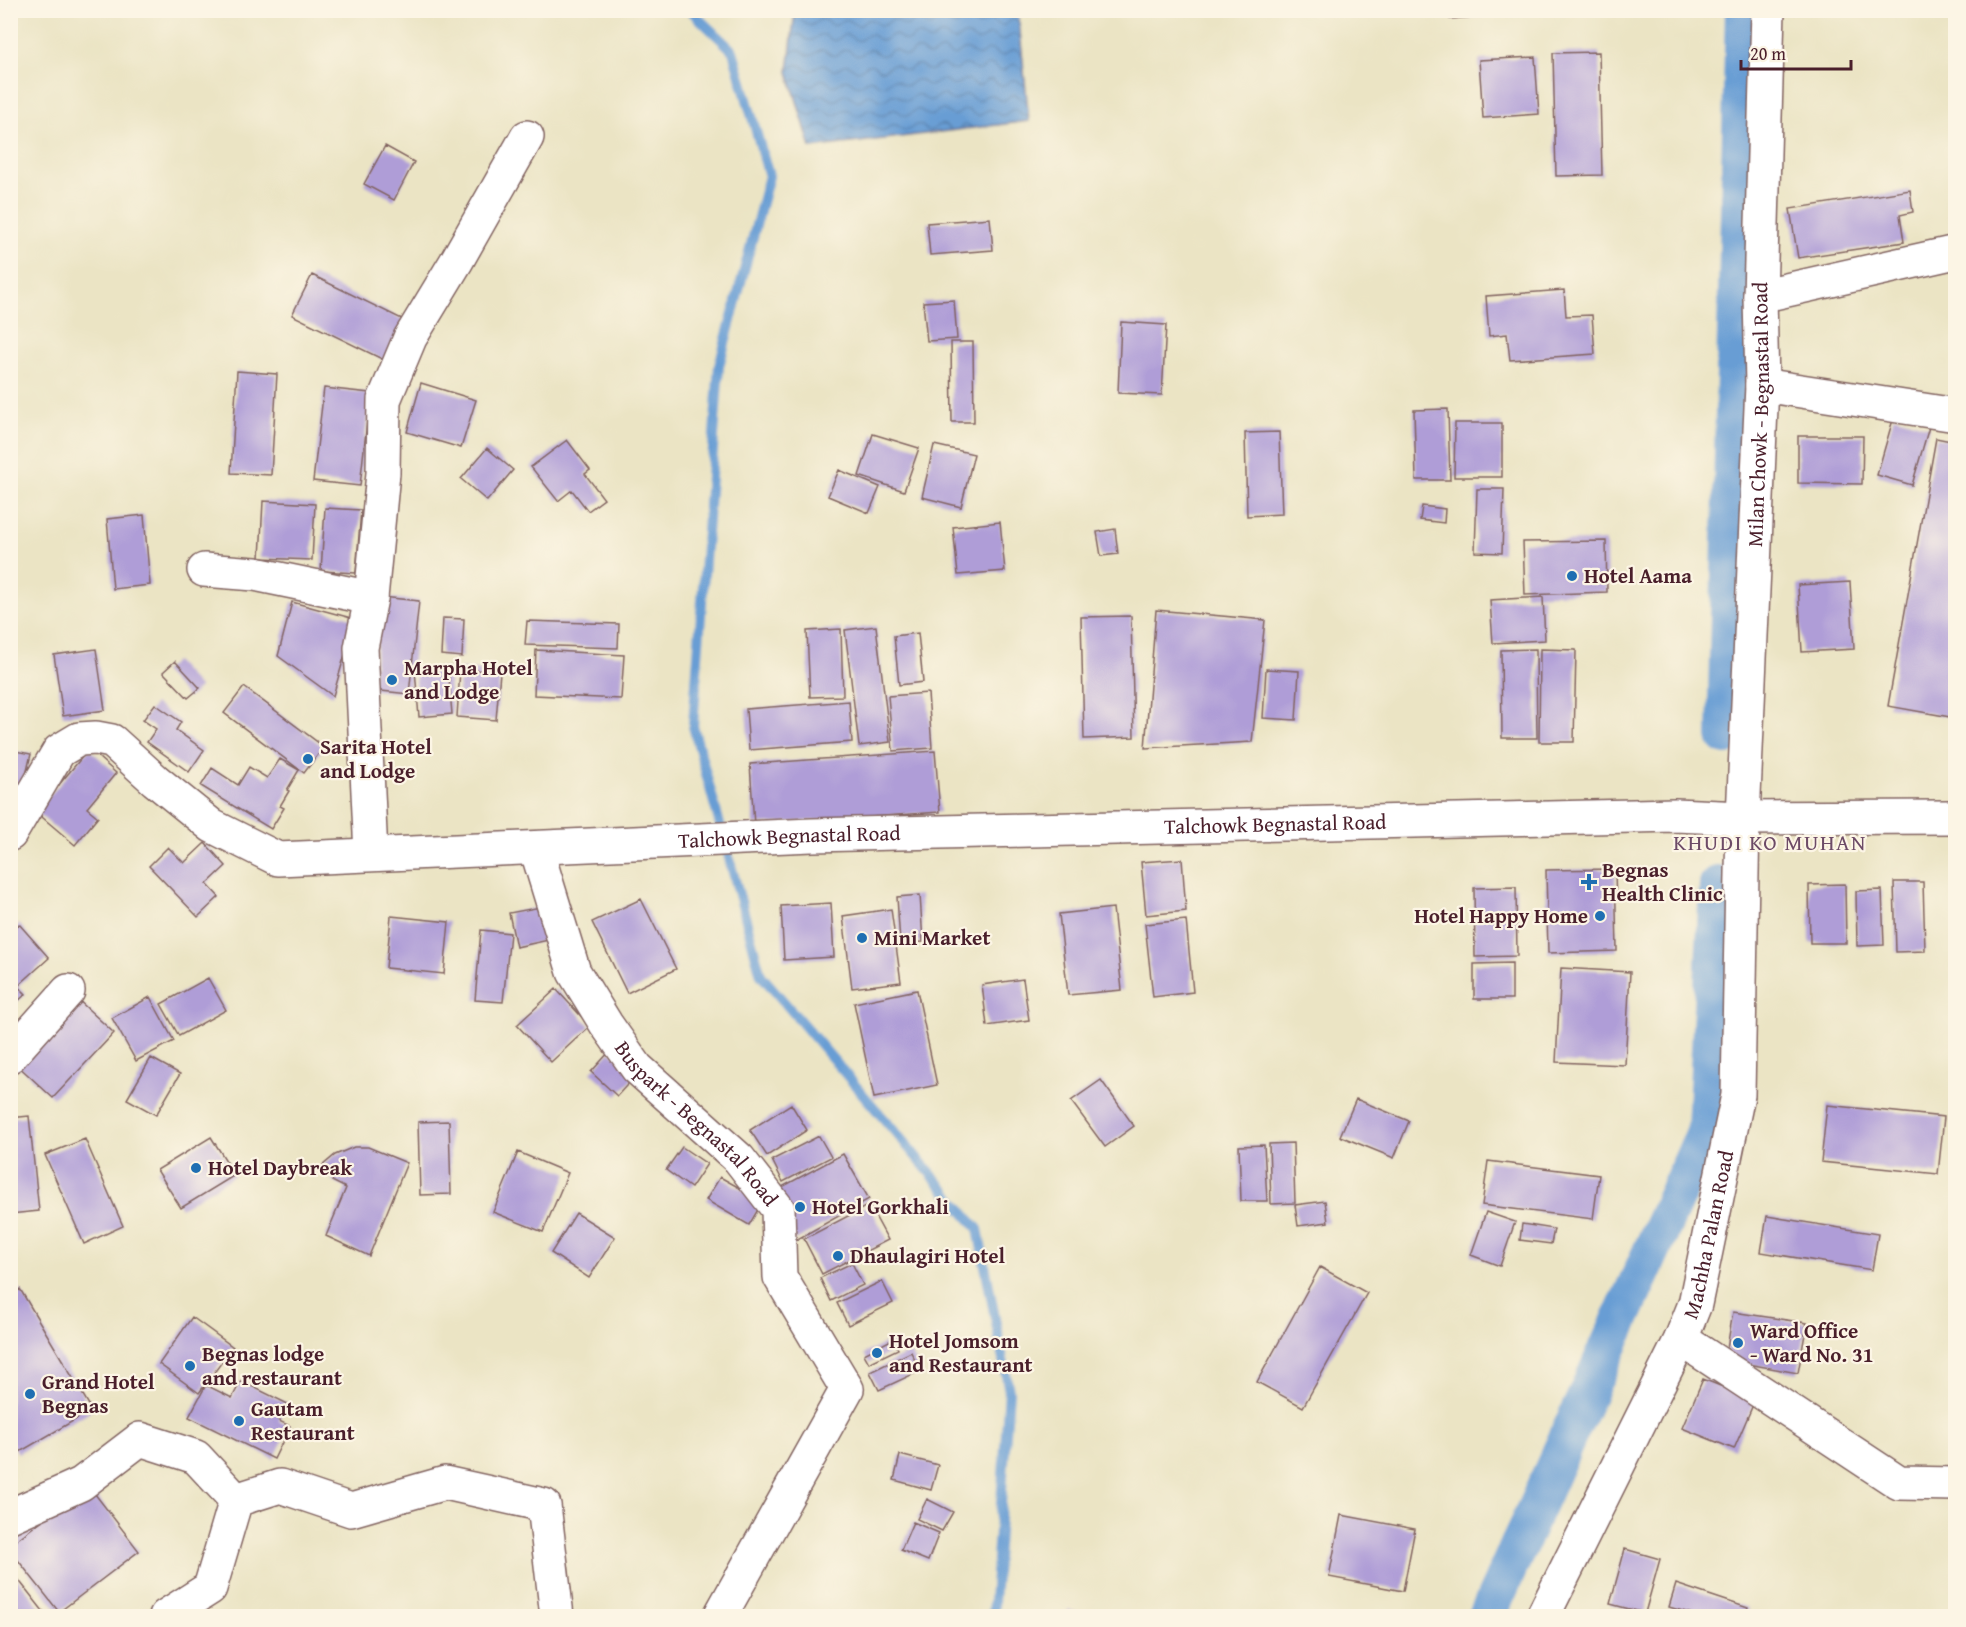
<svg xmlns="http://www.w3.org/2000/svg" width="1966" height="1627" viewBox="0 0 1966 1627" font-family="'Gentium Book Plus',serif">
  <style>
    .water { fill: url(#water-waves); stroke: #585e80; stroke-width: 1.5 }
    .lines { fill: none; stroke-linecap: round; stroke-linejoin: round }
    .stream { stroke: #679dd4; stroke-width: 10 }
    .canal { stroke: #679dd4; stroke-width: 38 }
    .building { fill: #af9dd7 }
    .minor-casing { stroke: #826461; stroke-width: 36 }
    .tertiary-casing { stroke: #826461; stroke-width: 36 }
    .secondary-casing { stroke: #826461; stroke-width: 36 }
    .minor { stroke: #fff; stroke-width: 33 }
    .tertiary { stroke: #fff; stroke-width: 33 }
    .secondary { stroke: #fff; stroke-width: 33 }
    .poi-dot { fill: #1f6fb2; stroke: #fcf5e5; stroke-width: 2 }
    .labels { text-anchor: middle; stroke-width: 4.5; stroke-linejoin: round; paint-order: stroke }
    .street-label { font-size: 21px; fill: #4a1f2b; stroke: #fcf5e5 }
    .poi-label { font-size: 21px; font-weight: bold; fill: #4a1f2b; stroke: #fcf5e5; text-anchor: start }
    .neighbourhood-label { font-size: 22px; letter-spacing: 1.5px; fill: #6d4b67; stroke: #fcf5e5 }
  </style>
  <defs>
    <pattern id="water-waves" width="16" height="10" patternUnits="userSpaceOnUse" patternTransform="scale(1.5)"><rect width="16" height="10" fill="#679dd4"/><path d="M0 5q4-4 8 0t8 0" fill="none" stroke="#577fac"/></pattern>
  </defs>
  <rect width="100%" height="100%" fill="#fcf5e5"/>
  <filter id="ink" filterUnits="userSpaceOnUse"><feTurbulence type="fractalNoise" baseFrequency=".0167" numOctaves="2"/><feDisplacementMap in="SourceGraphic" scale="12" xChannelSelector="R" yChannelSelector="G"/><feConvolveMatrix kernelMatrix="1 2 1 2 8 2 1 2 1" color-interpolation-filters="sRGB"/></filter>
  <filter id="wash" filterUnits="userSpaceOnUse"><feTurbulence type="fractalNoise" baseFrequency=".008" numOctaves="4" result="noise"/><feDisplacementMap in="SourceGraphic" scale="24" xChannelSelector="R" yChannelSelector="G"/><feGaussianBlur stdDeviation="1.35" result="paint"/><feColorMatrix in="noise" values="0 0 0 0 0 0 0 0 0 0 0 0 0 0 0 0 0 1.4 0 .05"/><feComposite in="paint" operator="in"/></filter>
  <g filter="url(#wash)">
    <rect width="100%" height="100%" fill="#ebe4c4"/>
    <!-- water -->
    <path class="water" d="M795,11H1018L1029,121L811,148L788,72Z"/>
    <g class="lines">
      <!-- stream -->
      <path class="stream" d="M690,10L733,51L769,176L719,366L693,726L761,975L978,1229L1009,1391L993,1616"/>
      <!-- canal -->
      <path class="canal" d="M1726,736L1744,10
        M1487,1616L1706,1130L1718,885"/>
    </g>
    <g id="blocks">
      <!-- building -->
      <path class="building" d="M1449,10H1499L1500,15L1450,19Z
        M1504,10H1544V12L1504,15Z
        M1599,52L1602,175L1556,176L1553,53Z
        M1535,57L1539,114L1483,118L1479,60Z
        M385,146L414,162L394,200L364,184Z
        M1910,190L1913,212L1900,215L1904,242L1798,258L1790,209Z
        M990,218L993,250L930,255L927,223Z
        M312,275L406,321L386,361L292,315Z
        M1564,290L1566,316L1592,315L1595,354L1510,360L1507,334L1489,336L1486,296Z
        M954,300L957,339L927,341L923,302Z
        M1121,322L1166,325L1162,395L1118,393Z
        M951,342H973L974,422H952Z
        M237,371L277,374L271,475L231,473Z
        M421,383L476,400L461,448L407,432Z
        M324,388L370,393L360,486L313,481Z
        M1448,409L1450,480H1416L1414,410Z
        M1894,416L1929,427L1912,485L1877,475Z
        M1455,423H1502V477H1454Z
        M1279,432L1282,514L1247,516L1245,433Z
        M873,434L919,448L904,491L859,476Z
        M1798,436H1863L1862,484L1798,483Z
        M1936,438L1956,442V718L1888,706Z
        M567,440L590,470L585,474L604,499L588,511L572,490L558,501L531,467Z
        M934,445L974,454L961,507L922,497Z
        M487,448L513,470L487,501L461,479Z
        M839,470L880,487L869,513L828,496Z
        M1477,489H1504L1502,553L1475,552Z
        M263,501L315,504L312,560L260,558Z
        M1422,506L1445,509L1444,523L1420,520Z
        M325,508L361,510L356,573L321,571Z
        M144,515L150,585L113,589L107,519Z
        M1000,522L1005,571L958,575L953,527Z
        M1115,529L1118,554L1101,556L1097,532Z
        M1606,541L1607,592L1525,595L1523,542Z
        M1850,582L1854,649L1802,652L1798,585Z
        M382,597L419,601L409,694L372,690Z
        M1543,597L1545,640L1493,643L1490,600Z
        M292,602L355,619L333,696L278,656Z
        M1156,610L1265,620L1252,742L1145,748Z
        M1131,616L1134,737L1084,739L1081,617Z
        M443,618L464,619L462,657L441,655Z
        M527,621L619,624L618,648L525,645Z
        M876,626L890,742L859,746L845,630Z
        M841,629L843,696L810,697L807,631Z
        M918,633L923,682L899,685L894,636Z
        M96,649L105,710L63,716L54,655Z
        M1536,649L1537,738H1502L1501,650Z
        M1540,649L1576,650L1574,742H1539Z
        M536,650L624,655L621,699L534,695Z
        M175,661L200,688L188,698L163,672Z
        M448,668L452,714L419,717L415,670Z
        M460,669L500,672L496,720L457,717Z
        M1266,669L1299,671L1296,720L1263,718Z
        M244,687L324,747L304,773L224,713Z
        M928,693L932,748L893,751L888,696Z
        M849,701L852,742L749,750L746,709Z
        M155,704L181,722L176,730L204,750L189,772L147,742L156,729L143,720Z
        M89,749L116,773L87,808L98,817L75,845L36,812Z
        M10,750L31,754L21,796L10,793Z
        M935,751L940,812L754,825L750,764Z
        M280,759L299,770L287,790L289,791L280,806L284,808L271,829L201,786L212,768L238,785L249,767L267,778Z
        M205,843L226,866L207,884L219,897L198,917L149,866L168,847L184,863Z
        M1182,859L1186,911L1146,915L1141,862Z
        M1615,869L1617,951L1548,953L1546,870Z
        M1894,882H1923L1925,951L1896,952Z
        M1845,884L1846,943H1810L1809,885Z
        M1516,887L1517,956L1475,957L1474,888Z
        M1882,890L1884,945L1857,946L1856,891Z
        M920,895L923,942L900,943L897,897Z
        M641,899L676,969L627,993L592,922Z
        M831,903L834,957L784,960L781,906Z
        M551,905L558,938L516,947L509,913Z
        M1113,908L1122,990L1068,995L1059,914Z
        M891,909L901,982L852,988L843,916Z
        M391,916L449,922L444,974L386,968Z
        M1186,920L1193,992L1153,997L1145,924Z
        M19,924L49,958L18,986L26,994L10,1008V932Z
        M481,930L510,933L503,1002L475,1000Z
        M1512,963V999H1474V964Z
        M1561,968L1630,972L1625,1065L1556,1062Z
        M208,978L226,1010L179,1036L161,1004Z
        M1023,979L1029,1020L987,1026L982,985Z
        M556,989L590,1026L551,1062L517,1025Z
        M917,990L937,1085L874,1098L854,1003Z
        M75,997L114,1033L53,1098L14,1062Z
        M150,997L174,1041L136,1061L112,1018Z
        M610,1051L636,1075L617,1096L591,1072Z
        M151,1058L180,1074L156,1115L127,1099Z
        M1101,1080L1134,1126L1105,1147L1071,1101Z
        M1356,1099L1409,1121L1394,1158L1340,1136Z
        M791,1104L807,1130L767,1156L750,1130Z
        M1827,1105L1944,1117L1938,1174L1821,1162Z
        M29,1116L39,1211L10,1214V1118Z
        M449,1121L451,1194L420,1195L418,1122Z
        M819,1136L831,1157L783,1182L772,1160Z
        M211,1137L235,1175L181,1208L157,1170Z
        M85,1139L123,1226L84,1244L45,1155Z
        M1293,1143L1295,1203L1271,1204L1269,1144Z
        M1264,1145L1267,1201H1241L1239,1146Z
        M354,1147H368L407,1163L369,1256L326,1236L346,1188L332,1181L334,1175L322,1166L335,1155Z
        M682,1147L707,1164L691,1188L666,1170Z
        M518,1152L568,1173L543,1232L493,1212Z
        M843,1154L869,1199L796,1240L769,1194Z
        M1488,1161L1599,1175L1593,1219L1482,1205Z
        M720,1177L763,1201L749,1225L706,1200Z
        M1325,1201L1328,1222L1298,1226L1295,1205Z
        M869,1205L888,1240L822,1274L804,1239Z
        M1486,1212L1515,1222L1500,1266L1471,1255Z
        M576,1213L615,1237L589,1278L551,1253Z
        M1767,1216L1878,1234L1872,1270L1761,1252Z
        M1522,1224L1554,1229L1551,1244L1520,1240Z
        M852,1263L863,1285L831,1301L820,1278Z
        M1320,1267L1367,1293L1303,1407L1257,1382Z
        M882,1281L893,1303L848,1325L837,1303Z
        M20,1289L92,1410L18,1453L10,1440V1295Z
        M1733,1312L1807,1323L1798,1373L1725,1360Z
        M192,1317L233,1347L199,1393L159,1364Z
        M893,1339L898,1349L869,1363L864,1354Z
        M911,1352L920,1371L879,1390L870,1372Z
        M1703,1379L1755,1400L1734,1449L1682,1428Z
        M241,1381L288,1404L279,1421L290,1426L274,1459L189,1417L206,1385L232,1398Z
        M900,1455L938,1465L931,1490L894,1480Z
        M88,1485L139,1551L59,1612L10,1550V1545Z
        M927,1499L953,1512L942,1531L917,1519Z
        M1341,1515L1415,1529L1403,1591L1329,1577Z
        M913,1522L939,1533L928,1561L901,1550Z
        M1625,1549L1660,1559L1645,1613L1610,1604Z
        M10,1569L47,1616H10Z
        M1676,1584L1748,1608L1746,1616H1699L1669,1607Z
        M1068,1610L1091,1616H1067Z"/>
    </g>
  </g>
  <g filter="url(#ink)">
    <use href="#blocks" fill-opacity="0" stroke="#826461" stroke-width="1.5"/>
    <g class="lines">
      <!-- minor casing -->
      <g class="minor-casing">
        <g id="minor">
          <path d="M1760,296L1956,252"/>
          <path d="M1762,385L1956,415"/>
          <path d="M204,570L255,574L371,598"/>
          <path id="s1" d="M1743,818L1762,385L1760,296L1768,10"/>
          <path id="s2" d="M536,848L574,972L606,1024L637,1068L739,1159L778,1209L780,1277L847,1389L720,1616"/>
          <path d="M371,854L361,648L371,598L383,473L384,400L410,338L456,262L527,137"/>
          <path d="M10,1056L68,991"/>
          <path d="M1681,1339L1899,1483L1956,1484"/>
          <path d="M10,1516L81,1484L140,1439L196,1457L236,1500"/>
          <path d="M166,1616L210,1588L236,1500L280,1486L351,1510L445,1483L544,1505L557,1616"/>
        </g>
      </g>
      <!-- tertiary casing -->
      <g class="tertiary-casing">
        <g id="tertiary">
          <path id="s3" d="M1543,1616L1681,1339L1695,1304L1738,1095L1743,818"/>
        </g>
      </g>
      <!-- secondary casing -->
      <g class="secondary-casing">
        <g id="secondary">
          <path id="s4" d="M10,834L59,751L79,739L96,738L112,741L155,780L212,826L278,859L812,835L1675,815L1743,818L1956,817"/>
        </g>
      </g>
      <!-- minor -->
      <use href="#minor" class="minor"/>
      <!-- tertiary -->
      <use href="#tertiary" class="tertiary"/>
      <!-- secondary -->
      <use href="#secondary" class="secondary"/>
    </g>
  </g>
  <!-- markers -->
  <g class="poi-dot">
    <circle cx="1572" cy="576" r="6"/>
    <circle cx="392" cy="680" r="6"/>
    <circle cx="308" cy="759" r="6"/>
    <path d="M1586 873h6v6h6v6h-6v6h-6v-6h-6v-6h6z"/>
    <circle cx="1600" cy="916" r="6"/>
    <circle cx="862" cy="938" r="6"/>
    <circle cx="196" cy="1168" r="6"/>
    <circle cx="800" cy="1207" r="6"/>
    <circle cx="838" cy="1256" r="6"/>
    <circle cx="1738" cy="1343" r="6"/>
    <circle cx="877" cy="1353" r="6"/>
    <circle cx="190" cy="1366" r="6"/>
    <circle cx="30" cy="1394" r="6"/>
    <circle cx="239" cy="1421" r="6"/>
  </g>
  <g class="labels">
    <!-- street labels -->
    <g class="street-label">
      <text dy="7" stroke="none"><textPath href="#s1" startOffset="404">Milan Chowk - Begnastal Road</textPath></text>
      <text dy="7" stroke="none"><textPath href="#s4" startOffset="1356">Talchowk Begnastal Road</textPath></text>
      <text dy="7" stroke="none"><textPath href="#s4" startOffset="870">Talchowk Begnastal Road</textPath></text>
      <text dy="7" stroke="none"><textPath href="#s2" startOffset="326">Buspark - Begnastal Road</textPath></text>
      <text dy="7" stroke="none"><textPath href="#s3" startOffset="418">Machha Palan Road</textPath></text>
    </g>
    <!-- poi labels -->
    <g class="poi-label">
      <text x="1584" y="583">Hotel Aama</text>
      <text x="404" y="675">Marpha Hotel<tspan x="404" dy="24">and Lodge</tspan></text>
      <text x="320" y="754">Sarita Hotel<tspan x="320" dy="24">and Lodge</tspan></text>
      <text x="1602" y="877">Begnas<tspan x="1602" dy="24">Health Clinic</tspan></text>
      <text x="1588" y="923" text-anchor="end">Hotel Happy Home</text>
      <text x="874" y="945">Mini Market</text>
      <text x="208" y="1175">Hotel Daybreak</text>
      <text x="812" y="1214">Hotel Gorkhali</text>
      <text x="850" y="1263">Dhaulagiri Hotel</text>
      <text x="1750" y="1338">Ward Office<tspan x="1750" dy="24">- Ward No. 31</tspan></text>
      <text x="889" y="1348">Hotel Jomsom<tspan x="889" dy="24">and Restaurant</tspan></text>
      <text x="202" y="1361">Begnas lodge<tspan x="202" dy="24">and restaurant</tspan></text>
      <text x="42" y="1389">Grand Hotel<tspan x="42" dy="24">Begnas</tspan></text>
      <text x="251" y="1416">Gautam<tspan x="251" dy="24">Restaurant</tspan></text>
    </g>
    <!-- neighbourhood labels -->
    <g class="neighbourhood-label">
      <text x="1770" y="850">KHUDI KO MUHAN</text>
    </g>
  </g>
  <!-- margin -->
  <rect width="1966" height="1627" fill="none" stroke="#fcf5e5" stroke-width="36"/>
  <!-- scale -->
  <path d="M1741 60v9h110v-9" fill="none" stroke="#4a1f2b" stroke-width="3"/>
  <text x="1750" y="60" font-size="18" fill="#4a1f2b" stroke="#fcf5e5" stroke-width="4.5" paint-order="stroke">20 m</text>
</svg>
